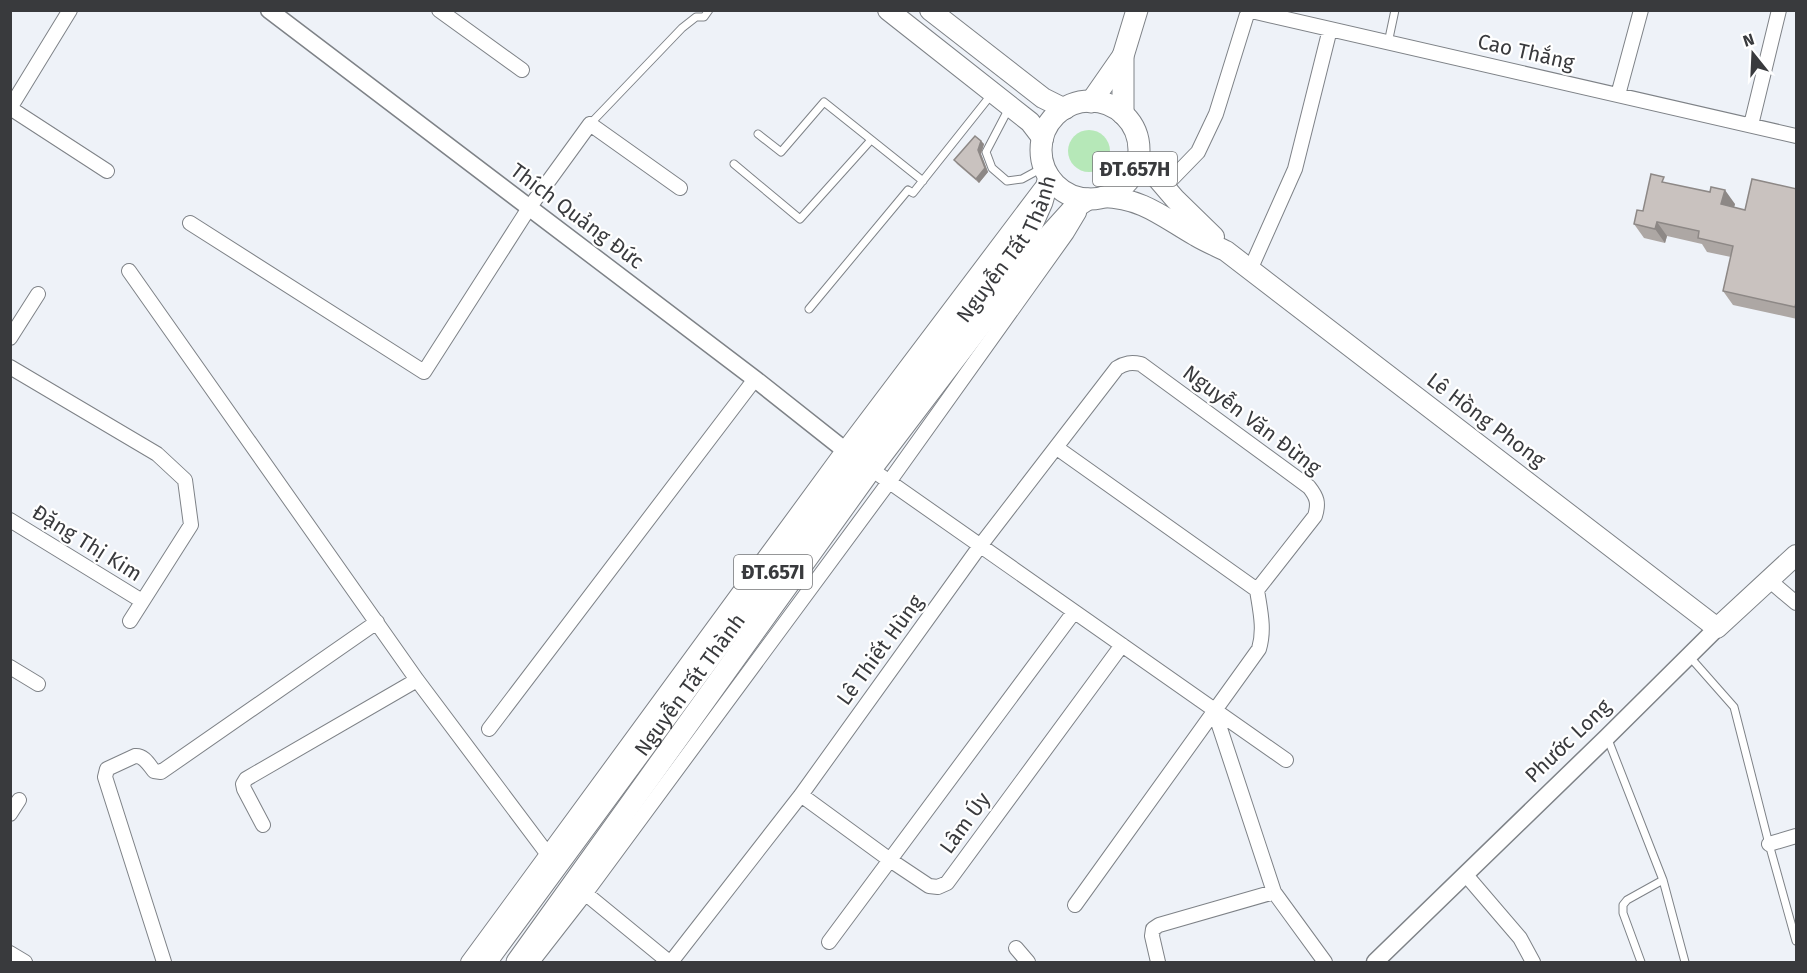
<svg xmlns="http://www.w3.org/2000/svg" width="1807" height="973" viewBox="0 0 1807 973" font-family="'Fira Sans',sans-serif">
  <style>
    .green { fill: #b6e8b8 }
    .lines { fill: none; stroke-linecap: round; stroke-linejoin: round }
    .service-casing { stroke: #7e8287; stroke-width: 9 }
    .minor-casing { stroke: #7e8287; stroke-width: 16 }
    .tertiary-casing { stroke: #7e8287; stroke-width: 19 }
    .secondary-casing { stroke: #7e8287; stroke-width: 22 }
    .primary-casing { stroke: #7e8287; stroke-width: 23 }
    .service { stroke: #fff; stroke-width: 7 }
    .minor { stroke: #fff; stroke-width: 14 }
    .tertiary { stroke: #fff; stroke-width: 16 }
    .secondary { stroke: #fff; stroke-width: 20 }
    .primary { stroke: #fff; stroke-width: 21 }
    .wall { fill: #ada7a4 }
    .shaded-wall { fill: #8d8886 }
    .building { fill: #c9c2bf; stroke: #8d8886; stroke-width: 1.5 }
    .labels { text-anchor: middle; stroke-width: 4.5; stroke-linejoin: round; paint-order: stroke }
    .shield { fill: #fff; stroke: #747577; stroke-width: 1.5 }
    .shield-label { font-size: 20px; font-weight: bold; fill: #393a3d }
    .street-label { font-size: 21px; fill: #393a3d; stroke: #fff }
  </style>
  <rect width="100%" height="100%" fill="#eef2f8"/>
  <!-- green -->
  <path class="green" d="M1068 151a21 21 0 1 1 42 0a21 21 0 1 1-42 0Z"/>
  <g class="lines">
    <!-- service casing -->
    <g class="service-casing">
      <path id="service" d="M1388,43L1395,10
        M1009,108L986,152L992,168L1007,181L1022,179L1044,167
        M590,124L682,28L696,17H704L709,10
        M758,134L781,152L824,102L923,181
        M734,164L800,219L871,140
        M809,309L908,190L913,193L991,95
        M1689,656L1734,707L1769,844L1796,941
        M1607,737L1663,880L1685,962
        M1641,962L1623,913V905L1627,900L1663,880"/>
    </g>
    <!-- minor casing -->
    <g class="minor-casing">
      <path id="minor" d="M439,10L522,70
        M1247,10L1796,136
        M1618,95L1641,10
        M10,108L107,171
        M10,108L70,10
        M1751,125L1779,10
        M1164,187L1198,152L1216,114L1248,11
        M190,223L424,372L529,208L590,124L680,188
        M1250,270L1295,169L1330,29
        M129,271L417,680L552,860
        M10,338L38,294
        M10,367L157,454L185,480L191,525L130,621
        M1057,448L1257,590C1260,610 1265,629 1259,649L1075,905
        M871,469L1286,760
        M10,520L142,601
        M1770,581L1796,603
        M10,667L38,684
        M1214,710L1274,892L1325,962
        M489,729L755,379
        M801,795L890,860L929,886L938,887L947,883L1122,645
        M10,814L19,800
        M263,825L244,789L243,784L246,779L417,680
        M1769,844L1796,836
        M1466,875L1520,938L1533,962
        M580,889L669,962
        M829,942L1074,612
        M1016,948L1028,962
        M10,953L25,962
        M164,962L105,777L107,769L135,756C144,755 149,765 154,771L161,772L377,622
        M468,962L844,449L1041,188
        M532,962L585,894L889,482L1067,233L1079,213
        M671,962L801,795L980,546L1117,368C1125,363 1131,362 1141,364L1309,487C1317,497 1319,503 1315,516L1257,590
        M1158,962L1152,936L1153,929L1159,925L1274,892"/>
    </g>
    <!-- tertiary casing -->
    <g class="tertiary-casing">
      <path id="tertiary" d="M269,10L755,379L856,459
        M1375,962L1607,737L1717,628"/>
    </g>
    <!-- secondary casing -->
    <g class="secondary-casing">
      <path id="secondary" d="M888,10L1030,122L1043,139
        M930,10L1043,98L1065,109
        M1139,157L1175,199L1214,237
        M1103,197C1143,198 1164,218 1196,236C1206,242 1216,246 1226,251L1717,628L1796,555"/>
    </g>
    <!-- primary casing -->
    <g class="primary-casing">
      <g id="primary">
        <circle cx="1090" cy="150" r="49"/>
        <path d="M1091,102L1123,56"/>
        <path d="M1123,114V56L1137,10"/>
        <path id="s1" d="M486,962L856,459L1030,229L1042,202L1049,177"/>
        <path d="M517,962L871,469L1045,240L1073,209L1088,199"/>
      </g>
    </g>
    <!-- service -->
    <use href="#service" class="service"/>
    <!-- minor -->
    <use href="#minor" class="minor"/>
    <!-- tertiary -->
    <use href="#tertiary" class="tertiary"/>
    <!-- secondary -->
    <use href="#secondary" class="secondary"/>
    <!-- primary -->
    <use href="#primary" class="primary"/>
  </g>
  <!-- wall -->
  <path class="wall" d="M981,141L984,144L981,154L988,172L979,183L957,164L954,160Z
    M1668,183L1735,204L1734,207L1745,210L1797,189V319L1733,305L1723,291L1731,257L1707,252L1702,244L1667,236L1665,243L1644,238L1634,224L1643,211Z"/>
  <!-- shaded-wall -->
  <path class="shaded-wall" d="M981,141L984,144L981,154L988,172L979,183L976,179L978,150Z
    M1725,190L1735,204L1731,218L1721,204Z
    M1657,222L1667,236L1665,243L1655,229Z"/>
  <!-- building -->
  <path class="building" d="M975,136L981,141L978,150L985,168L976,179L954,160Z
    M1651,174L1664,177L1662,182L1710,192L1711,187L1725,190L1721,204L1745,210L1752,179L1797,189V299L1795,307L1723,291L1733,246L1698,238L1699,231L1657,222L1655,229L1634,224L1637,210L1643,211Z"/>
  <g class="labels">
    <!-- shield labels -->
    <g class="shield">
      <rect x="1093" y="152" width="84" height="34" rx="4.5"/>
      <rect x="734" y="555" width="78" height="34" rx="4.5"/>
    </g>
    <g class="shield-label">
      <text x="1135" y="176">ĐT.657H</text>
      <text x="773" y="579">ĐT.657I</text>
    </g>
    <!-- street labels -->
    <g class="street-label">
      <text transform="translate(1526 52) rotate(13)" y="7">Cao Thắng</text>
      <text transform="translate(577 216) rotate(37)" y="7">Thích Quảng Đức</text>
      <text dy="7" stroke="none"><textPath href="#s1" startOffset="884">Nguyễn Tất Thành</textPath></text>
      <text transform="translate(1252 420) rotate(37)" y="7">Nguyễn Văn Đừng</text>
      <text transform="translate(1486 420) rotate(37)" y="7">Lê Hồng Phong</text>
      <text transform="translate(87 543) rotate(32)" y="7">Đặng Thị Kim</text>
      <text transform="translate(880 650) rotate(-54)" y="7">Lê Thiết Hùng</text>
      <text dy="7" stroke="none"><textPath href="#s1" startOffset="344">Nguyễn Tất Thành</textPath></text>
      <text transform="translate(1568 741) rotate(-44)" y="7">Phước Long</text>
      <text transform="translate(965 823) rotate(-54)" y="7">Lâm Úy</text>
    </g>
  </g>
  <!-- border -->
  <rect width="1807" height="973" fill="none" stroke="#393a3d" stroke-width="24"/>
  <!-- north arrow -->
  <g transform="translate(1753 54) rotate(342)" stroke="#ffffff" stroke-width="4.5" paint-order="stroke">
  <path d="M0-4.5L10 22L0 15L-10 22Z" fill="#393a3d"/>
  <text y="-9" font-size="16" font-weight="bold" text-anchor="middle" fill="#393a3d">N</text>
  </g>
</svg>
